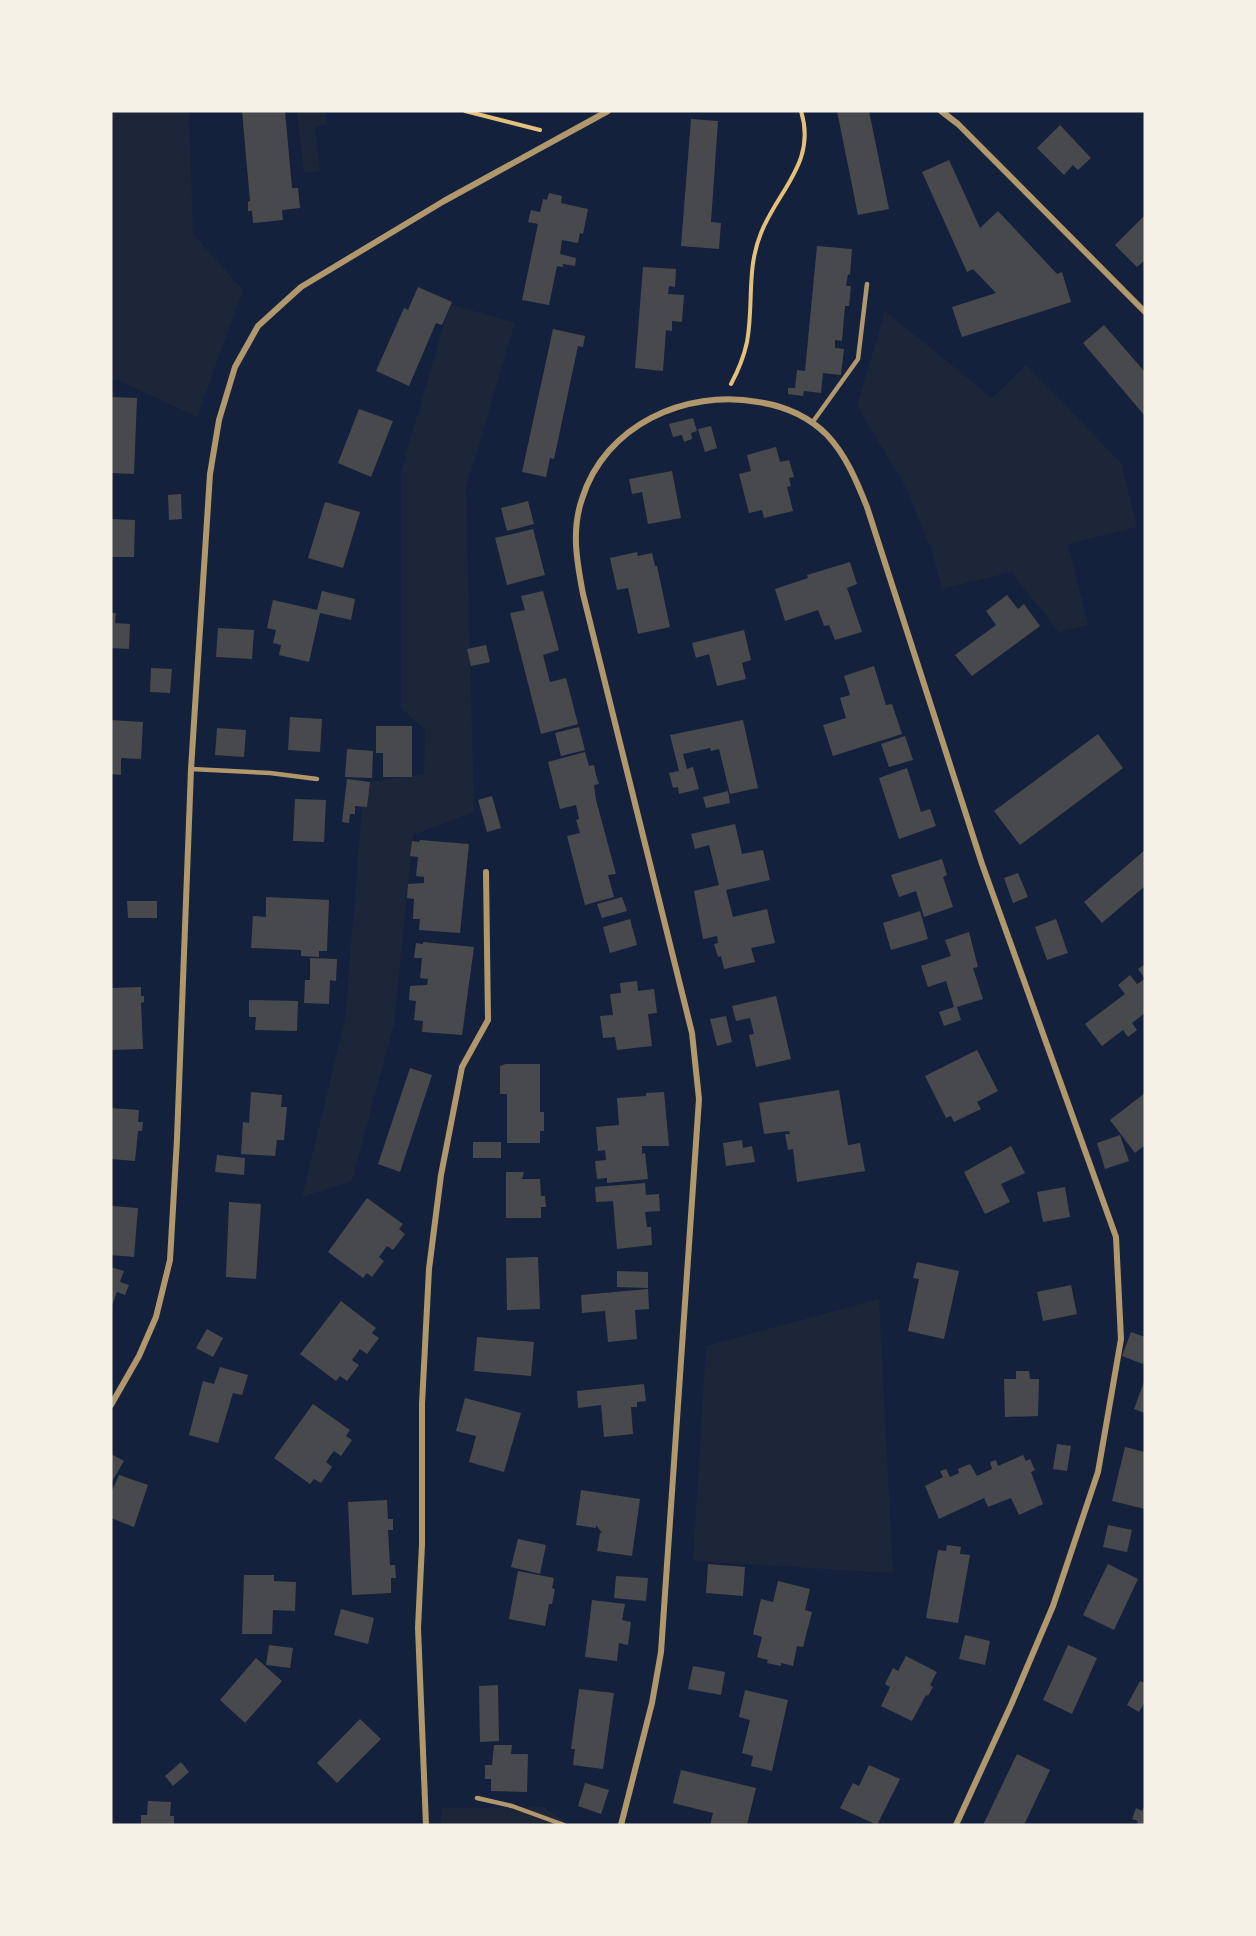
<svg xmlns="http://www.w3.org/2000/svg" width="1256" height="1936" viewBox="0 0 1256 1936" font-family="'Noto Sans',sans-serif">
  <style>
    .green { fill: #1d2539 }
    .building { fill: #48494c }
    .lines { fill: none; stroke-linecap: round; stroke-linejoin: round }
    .path { stroke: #e5c07b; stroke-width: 4 }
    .service { stroke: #b1986c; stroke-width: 4.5 }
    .minor { stroke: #b1986c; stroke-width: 6 }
  </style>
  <rect width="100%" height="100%" fill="#14213d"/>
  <!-- green -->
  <path class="green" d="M111,111H189L193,234L243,290L197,417L118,380H111Z
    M297,111H325L327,125L315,126L320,171L304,173Z
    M450,304L515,323L466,488L474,812L413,835L394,1024L352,1181L302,1197L345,1020L364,783L424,774L425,730L401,708V471Z
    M885,311L992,398L1026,365L1121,463L1137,527L1068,544L1088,625L1059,632L1011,572L942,589L932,551L904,484L857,406Z
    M879,1299L893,1573L693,1561L706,1346Z
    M544,1807L569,1825H440L442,1808Z"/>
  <!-- building -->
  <path class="building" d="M242,111H285L292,188H298L300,208L282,210L283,220L253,223L252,211H248V202L250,201Z
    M837,111H869L889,209L858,215Z
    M691,119L718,121L711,222L721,223L719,249L681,246Z
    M1060,125L1091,158L1078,170L1073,165L1064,175L1037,148Z
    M949,160L980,228L998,211L1057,274L1062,272L1071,302L962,337L952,307L996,293L973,269L967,272L922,172Z
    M549,193L562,196L561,203L588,209L583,234L580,233L578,243L562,240L560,254L576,258L575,266L563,264V267L557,266L549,305L522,300L538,224L528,222L531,210L540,212L543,199L547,200Z
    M1145,215V262L1144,261L1137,267L1115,245Z
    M817,246L852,249L850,275L848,274L846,286H851L849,306H845L842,341L835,340V348L844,349L841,375L823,373L821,393L804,391L803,396L788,394V388H795L797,370L805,371Z
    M643,267L676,269L675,287L669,286L668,294L684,295L682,322L672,321V331L666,330L663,371L635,368Z
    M418,287L452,302L442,325L436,323L409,386L376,371L404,308L408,310Z
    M1104,325L1145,372V416L1083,343Z
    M553,329L585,336L583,347L578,346L554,459L550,458L546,477L522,472Z
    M111,397L137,398L134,474L111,473Z
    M359,409L393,421L371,477L338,463Z
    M693,418L697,431L691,433L692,439L684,442L682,435L673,437L669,424Z
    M711,426L717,448L705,452L698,429Z
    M776,447L780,462L789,460L794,477L789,478L791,486L787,487L793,511L764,518L762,510L749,513L739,474L751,471L747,455Z
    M672,471L681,518L648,524L642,492L632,494L629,479Z
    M181,494L182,519L169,520L168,495Z
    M528,501L534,524L507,531L501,508Z
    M325,502L360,512L343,568L308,558Z
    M111,519L135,520L134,557H111Z
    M533,529L545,575L507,585L495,538Z
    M637,552L638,556L652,553L655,566H657L670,627L638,634L628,588L617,590L610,558Z
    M850,562L857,584L847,588L862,632L835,640L829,625L824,626L818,610L785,621L775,589L808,578L807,575Z
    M322,591L355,599L351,620L320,613L309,662L279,655L281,645L273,643L276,630L267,628L273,600L317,610Z
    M543,591L559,650L543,655L550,682L566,678L578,724L541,734L510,613L525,610L521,596Z
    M1007,595L1018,609L1024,604L1040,626L972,676L955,655L996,625L986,611Z
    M111,613H116L115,623L130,624L129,649L111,648Z
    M218,628L254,630L252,659L216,657Z
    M744,630L751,660L742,663L746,679L717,686L709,654L696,658L692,643Z
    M486,645L490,662L471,666L467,649Z
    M874,666L886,705L892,704L902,734L833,756L823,725L846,718L840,698L850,695L844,676Z
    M151,668L172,669L170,693L150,692Z
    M290,717L322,719L320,752L288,750Z
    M111,720L143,722L141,759L121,758V775L111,774Z
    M743,720L758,788L730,794L719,749L711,751L710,748L683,754L687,769L693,767L699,789L679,794L678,787L673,788L669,773L679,771L670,735Z
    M376,726H412V777H383V753H376Z
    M579,727L585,750L561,756L555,733Z
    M217,728L246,730L244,757L215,755Z
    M1098,734L1123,768L1020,845L994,811Z
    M905,736L913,760L889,767L881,744Z
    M347,749L373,751L372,778L345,777Z
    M585,752L589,766L594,765L596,775L599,784L594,785L596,800L616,874L608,875L614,897L585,905L567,836L580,833L576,820L579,819L576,805L560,809L548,762Z
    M907,768L921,812L930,809L936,826L899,839L879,778Z
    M347,779L370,782L367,807L355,806V814H350L349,823L342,822Z
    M728,791L730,803L706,808L703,797Z
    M492,796L501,828L487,832L478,800Z
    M295,799L326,800L324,842L293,841Z
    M735,824L742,854L763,850L770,880L726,890L733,917L767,909L775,943L751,948L755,962L724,969L721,956L718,957L714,944L718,943L717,936L703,939L694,891L719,885L709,845L695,849L691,834Z
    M420,840L469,844L460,933L419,930L420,919H413L414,899L407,898L408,884L424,883V877L416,876L418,857L410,856L412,841L419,842Z
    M1145,850V886L1102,923L1084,902Z
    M942,859L947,875L943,877L953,907L924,917L916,891L899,897L891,875Z
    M1018,873L1028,897L1013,903L1004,878Z
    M266,897L329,900L327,951H319V957L301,956V950L251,948L253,916L266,917Z
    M622,897L627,911L602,918L597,904Z
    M127,901H157V918H128Z
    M920,911L928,939L891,950L883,923Z
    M630,919L637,945L610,953L603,927Z
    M1056,919L1068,953L1047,960L1035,927Z
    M969,932L978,967L973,968L983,999L957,1007L961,1020L944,1026L939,1012L954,1007L946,981L928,987L921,966L951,956L945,940Z
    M423,942L474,947L462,1035L422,1032L423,1021L414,1020L416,1001L409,1000L410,986L427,985L428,979L420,978L422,958H414L416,943L423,944Z
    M310,958L337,959L336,981L330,980L329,1004L304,1003L305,980H310Z
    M1145,964V1013L1132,1023L1137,1030L1128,1037L1123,1030L1102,1046L1085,1024L1125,994L1118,985L1130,975L1137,984L1145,979L1138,969Z
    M637,981L638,991L654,989L657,1013L648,1014L652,1046L617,1050L615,1037L603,1038L600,1016L613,1015L610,994L621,993L620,983Z
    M141,987V996H144V1002L141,1003L143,1049L112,1050L111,988Z
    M776,996L791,1059L756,1067L749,1035L754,1034L750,1018L736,1021L732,1006Z
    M249,1000L298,1001L297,1031L255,1030L256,1017H249Z
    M726,1016L732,1042L717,1046L710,1019Z
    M977,1050L998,1091L977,1102L981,1109L954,1122L951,1116L946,1118L925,1076Z
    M506,1064H540V1112H544V1131H540V1143H507V1094H500V1066Z
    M410,1068L432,1075L400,1172L378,1164Z
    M839,1090L848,1145L860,1143L865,1171L797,1182L793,1149L788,1150L785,1134H790L789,1131L764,1134L759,1103Z
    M251,1092L282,1095L281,1107H287L284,1140H277L275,1156L241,1154L243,1122L249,1123Z
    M664,1092L669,1146H642V1154L645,1153L648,1179L607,1183V1178L597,1179L595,1161L606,1160L605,1150L598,1151L596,1127L619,1125L617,1098L646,1096V1093Z
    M1145,1093V1145L1135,1153L1110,1120Z
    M111,1108L139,1110L138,1122H143L142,1131H138L135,1161L111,1159Z
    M1120,1135L1129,1161L1105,1169L1097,1143Z
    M742,1140L743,1148L752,1146L755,1162L726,1166L723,1143Z
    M473,1142H501V1158H473Z
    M1011,1146L1025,1173L1001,1184L1010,1202L985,1214L964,1172Z
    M217,1155L245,1158L244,1175L215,1172Z
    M506,1172H524L522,1179H540L541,1196H545L546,1207H541V1218H506Z
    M645,1183L646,1195L659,1194L660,1211L645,1212L647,1227H651L652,1245L617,1249L613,1201L596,1202L595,1187Z
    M1065,1187L1070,1217L1043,1222L1037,1192Z
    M367,1198L403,1224L399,1229L405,1234L393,1250L387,1246L379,1257L384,1261L372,1277L367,1273L363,1278L328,1252Z
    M229,1202L261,1204L256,1279L226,1277Z
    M112,1206L138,1208L134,1257L111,1255Z
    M538,1257L540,1309L507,1310L506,1258Z
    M917,1262L959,1271L944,1339L908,1331L919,1279L913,1278Z
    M111,1267L124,1271L120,1282L129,1285L125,1295L117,1292L111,1308Z
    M617,1271L648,1272V1288L617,1287Z
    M1071,1285L1077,1314L1043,1321L1037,1292Z
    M648,1289L649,1309L635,1310L637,1339L608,1342L605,1311L582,1313L581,1295Z
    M341,1301L376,1328L372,1333L379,1338L367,1354L360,1349L355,1356L352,1360L359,1365L347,1381L340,1376L336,1381L300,1354Z
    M207,1329L223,1338L213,1357L196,1348Z
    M1131,1332L1145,1337V1359L1143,1364L1122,1356Z
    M477,1337L534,1342L531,1376L474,1371Z
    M220,1367L248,1375L242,1395L233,1393L218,1443L189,1435L203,1381L214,1384Z
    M1016,1371H1029L1030,1379H1039L1038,1416L1005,1417L1004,1379H1016Z
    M1145,1379V1413L1134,1409Z
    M644,1384L646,1401L637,1402V1407H631L633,1434L604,1437L601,1405L578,1408L577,1391Z
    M465,1398L521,1413L504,1472L469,1462L476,1436L456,1431Z
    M313,1404L350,1430L346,1436L352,1440L341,1456L334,1451L330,1456L326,1462L332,1467L321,1483L314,1479L310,1484L274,1458Z
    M1057,1444L1071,1446L1067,1471L1053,1469Z
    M1125,1447L1145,1452V1509L1112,1501Z
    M111,1454L124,1461L111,1483Z
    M1023,1455L1026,1461L1030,1459L1035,1470L1031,1472L1043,1504L1019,1515L1011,1498L988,1507L984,1498L939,1519L925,1486L943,1477L940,1471L946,1469L950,1477L959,1473L958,1469L970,1464L977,1476L992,1469L990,1462L996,1460L998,1466Z
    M119,1475L148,1485L134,1527L111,1518V1493Z
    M581,1490L640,1499L632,1556L597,1551L600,1533H602L596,1525V1528L576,1525Z
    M387,1500L388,1519H393V1530H388L390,1565H395L396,1578H391V1593L352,1595L348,1502Z
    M1108,1525L1132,1530L1127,1552L1103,1547Z
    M518,1539L546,1545L540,1574L511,1567Z
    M947,1545L961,1547L960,1554L970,1555L958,1623L926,1618L938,1550L946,1551Z
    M708,1564L745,1567L743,1596L706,1593Z
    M1108,1564L1138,1579L1114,1630L1083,1615Z
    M518,1571L554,1578L552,1588L555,1589L552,1604H549L545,1626L509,1619Z
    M244,1575H274V1581L296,1582L295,1611L273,1610L272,1634H242Z
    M616,1576L648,1578L646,1601L614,1598Z
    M778,1581L810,1589L805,1610L812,1612L803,1647L797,1646L793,1666L781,1663V1666L767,1663L768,1660L757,1657L762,1637L753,1634L761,1599L773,1602Z
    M592,1600L625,1604L622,1620L631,1622L628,1645L619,1643L617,1661L585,1657Z
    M341,1609L374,1618L368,1644L334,1635Z
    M965,1635L990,1641L985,1665L959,1659Z
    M269,1645L293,1648L290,1668L266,1665Z
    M1068,1645L1097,1658L1072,1714L1043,1700Z
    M906,1656L937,1672L930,1685L933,1687L928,1696L926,1695L912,1721L881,1706L890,1687L885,1684L893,1668L898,1671Z
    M256,1658L282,1681L245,1723L220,1700Z
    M693,1666L725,1672L721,1695L688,1689Z
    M1140,1681L1145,1683V1702L1139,1712L1127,1705Z
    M498,1685L499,1741L480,1742L479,1686Z
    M579,1689L614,1693L603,1769L573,1765L575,1749H571Z
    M745,1690L788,1700L772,1771L751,1766L753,1756L742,1753L750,1720L739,1717Z
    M360,1719L381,1739L337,1783L317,1763Z
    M494,1745H512L511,1754H528L527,1792L491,1791V1779H485V1765H492Z
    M1017,1754L1050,1770L1024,1825H983Z
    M181,1762L189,1772L173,1786L165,1776Z
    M869,1765L900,1779L877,1825L840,1808L853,1783L859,1786Z
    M681,1770L756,1788L747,1825H710L713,1813L673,1803Z
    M585,1783L609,1790L601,1814L578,1806Z
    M148,1801L171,1802L170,1816H174V1825H141V1815H147Z
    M1145,1805V1825H1136L1138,1821L1132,1819L1136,1808L1142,1811Z"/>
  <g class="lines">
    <!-- path -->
    <path class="path" d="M465,111L540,130
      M731,384C738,371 744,356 747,342C754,304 746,270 761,233C778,190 817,162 801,111"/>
    <!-- service -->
    <path class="service" d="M812,423L858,359L867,284
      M191,769L270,773L317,779
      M477,1798L512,1806L564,1825"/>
    <!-- minor -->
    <path class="minor" d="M941,111L958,124L1145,312
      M111,1405L139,1356L156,1317L170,1260L177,1139L191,769L210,474L219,420L235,367L258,326L301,287L444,201L608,111
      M426,1825L418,1628L422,1544V1404L429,1269L441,1175L462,1067L488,1020L486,872
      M621,1825L652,1703L661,1652L699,1099L692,1033L583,594C577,562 571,531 582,499C605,425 685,389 758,402C785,406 808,416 827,435C846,455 857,482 867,507L982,864L1116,1237L1121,1339L1098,1472L1053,1606L1011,1705L956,1825"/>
  </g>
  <!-- border -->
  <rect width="1256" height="1936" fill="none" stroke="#f6f1e7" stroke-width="225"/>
</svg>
